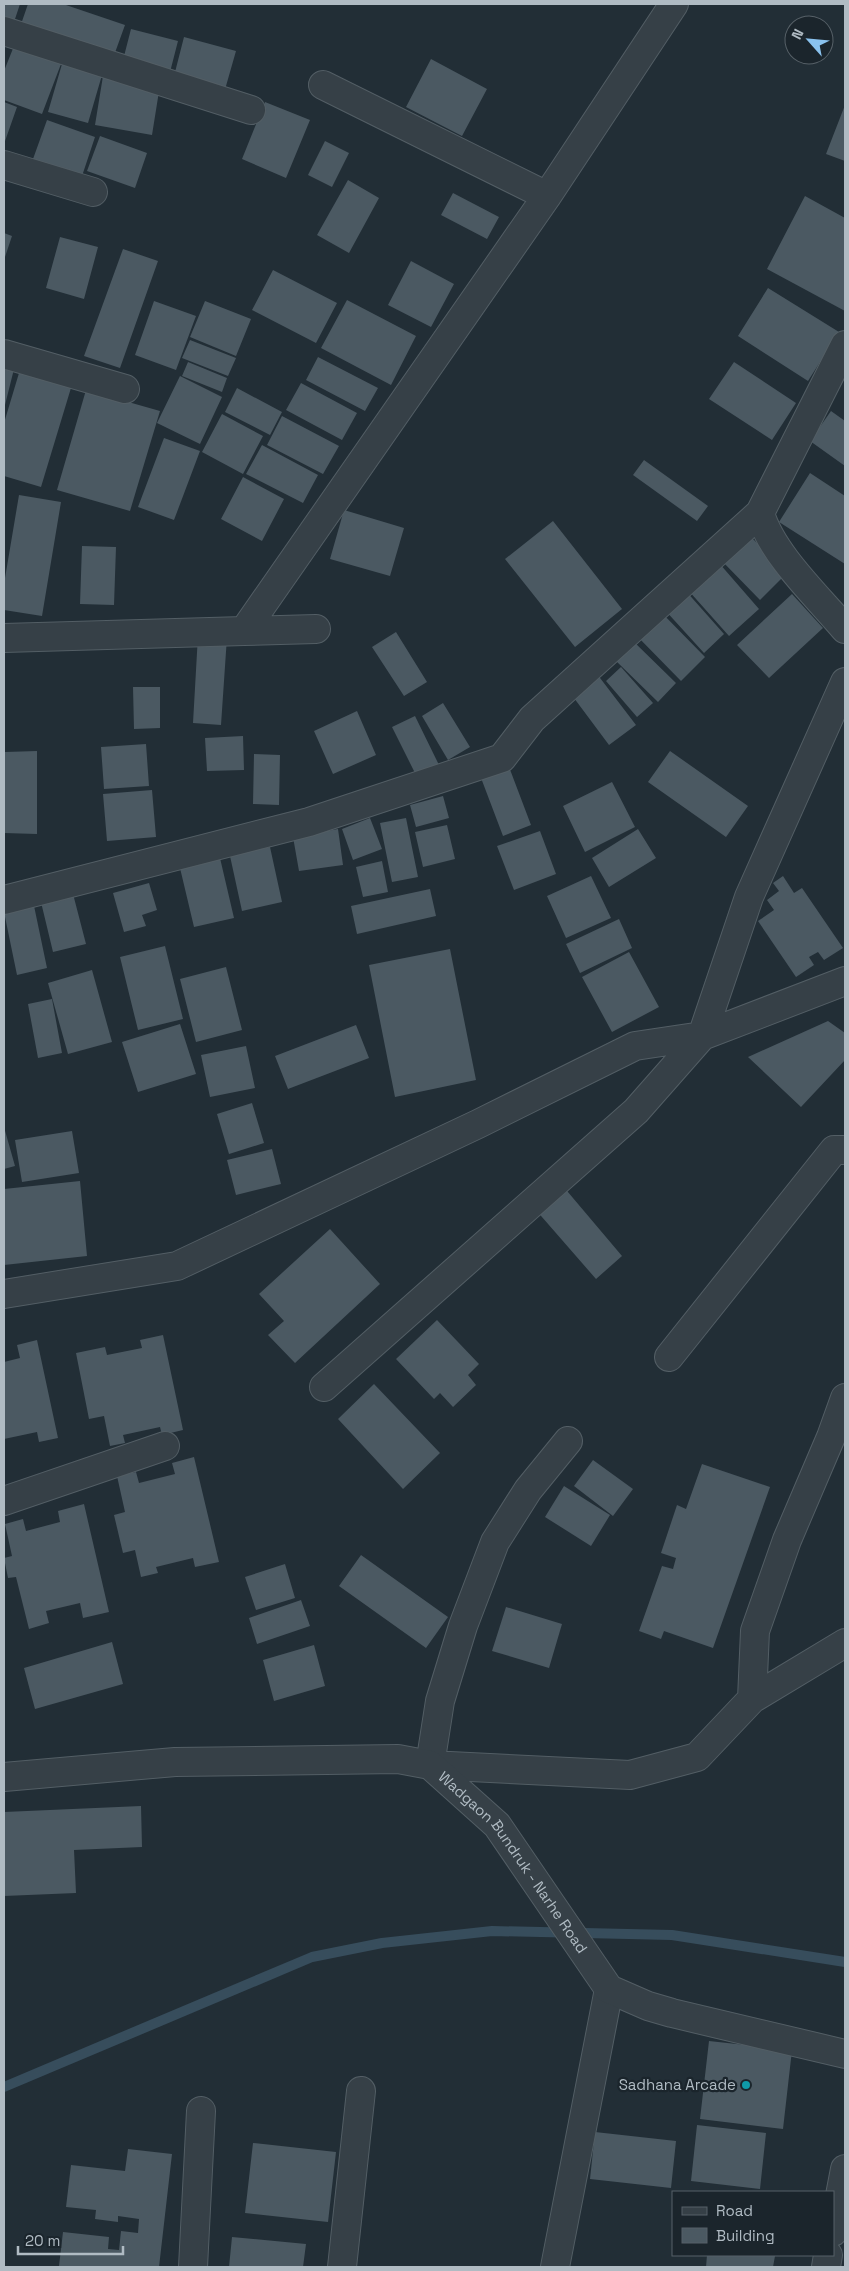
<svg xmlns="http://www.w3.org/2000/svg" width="849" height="2271" viewBox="0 0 849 2271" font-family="'Space Grotesk',sans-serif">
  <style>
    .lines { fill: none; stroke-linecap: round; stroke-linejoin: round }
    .stream { stroke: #374d5c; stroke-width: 10 }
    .building { fill: #4b5962 }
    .minor-casing { stroke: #535e65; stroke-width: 30 }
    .tertiary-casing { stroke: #535e65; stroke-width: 30 }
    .minor { stroke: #364047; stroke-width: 28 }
    .tertiary { stroke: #364047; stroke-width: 28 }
    .culture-dot { fill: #0f9aa8; stroke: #1b252c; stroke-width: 2 }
    .labels { text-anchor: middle; stroke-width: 4.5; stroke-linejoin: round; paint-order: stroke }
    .street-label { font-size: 15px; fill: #b0bbc3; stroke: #1b252c }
    .poi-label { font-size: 15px; fill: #b0bbc3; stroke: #1b252c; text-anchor: end }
  </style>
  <rect width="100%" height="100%" fill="#222e36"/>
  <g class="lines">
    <!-- stream -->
    <path class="stream" d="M4,2087L312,1957L382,1943L492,1931L672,1935L845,1962"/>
  </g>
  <!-- building -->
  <path class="building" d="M4,4H20L14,22L4,18Z
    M28,4H63L125,25L112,61L19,30Z
    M131,29L178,41L169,76L122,64Z
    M184,37L236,51L224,93L173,80Z
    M14,46L61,64L42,114L4,100V71Z
    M431,59L487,89L462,136L406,107Z
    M62,64L102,75L88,123L48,112Z
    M103,76L160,85L152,135L95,125Z
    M4,102L17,107L4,144Z
    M265,102L310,120L286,178L242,159Z
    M845,105V161L826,154Z
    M47,120L95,137L82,176L33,159Z
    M100,136L147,153L135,188L87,171Z
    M325,141L349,153L332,187L308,175Z
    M348,180L379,198L349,253L317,235Z
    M453,193L499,217L487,239L441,215Z
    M805,196L845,218V311L767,269Z
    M4,233L12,236L4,260Z
    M60,237L98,247L84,299L46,288Z
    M123,249L158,261L120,368L84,356Z
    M411,261L454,284L431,327L388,305Z
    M273,270L337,303L316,343L252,310Z
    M768,288L839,332L808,381L738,336Z
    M347,300L416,336L391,385L321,348Z
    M154,301L196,316L176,370L135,355Z
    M205,301L251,319L236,356L190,337Z
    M190,340L236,358L228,376L182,358Z
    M318,357L378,388L365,411L306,380Z
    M188,362L227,378L222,392L182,376Z
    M734,362L796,403L772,440L709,399Z
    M22,363L74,378L41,487L4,476V423Z
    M4,367L14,369L4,409Z
    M180,376L222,397L200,444L157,423Z
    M301,383L357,413L342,440L286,410Z
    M237,388L282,412L270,435L225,412Z
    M86,390L160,411L130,511L57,490Z
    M831,411L845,421V466L810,441Z
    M222,414L263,436L243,474L202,452Z
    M282,416L339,446L323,474L267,445Z
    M164,438L200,451L174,520L138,507Z
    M262,445L318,475L303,503L246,474Z
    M644,460L708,506L697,521L633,475Z
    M810,473L845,496V564L779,522Z
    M243,477L284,499L262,541L221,519Z
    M19,495L61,502L42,616L4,610V584Z
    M344,510L404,528L390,576L330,559Z
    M553,521L622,609L575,647L505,559Z
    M748,534L787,573L760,600L721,560Z
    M82,546L116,547L114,605L80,604Z
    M719,563L759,609L729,636L688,590Z
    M685,590L724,634L704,653L664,609Z
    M792,594L823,628L769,678L737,645Z
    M659,610L705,657L681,681L635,634Z
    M396,632L427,682L404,696L372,647Z
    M198,635L227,637L221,725L193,723Z
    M632,640L676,683L658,702L614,659Z
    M621,667L653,703L637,717L606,681Z
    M597,674L636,725L609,745L571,694Z
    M133,687H160V728L134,729Z
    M443,703L470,747L448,760L422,716Z
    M357,711L376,755L333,774L314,731Z
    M415,716L439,765L417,777L392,727Z
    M243,736L244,770L207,771L205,738Z
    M146,744L149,786L104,789L101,747Z
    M37,751V834L4,833L5,752Z
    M670,751L748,806L726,837L648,782Z
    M254,754L280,755L279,805L253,804Z
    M506,759L531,825L503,836L478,770Z
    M612,782L635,827L585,852L563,806Z
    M152,790L156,837L107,841L103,794Z
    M443,796L449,818L416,827L410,805Z
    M370,818L382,849L353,860L342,829Z
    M406,818L418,877L392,882L380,823Z
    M447,825L455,859L423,867L415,832Z
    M338,829L343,865L299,871L293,837Z
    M638,829L656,858L609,887L592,858Z
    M540,831L556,874L514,890L497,846Z
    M270,847L282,902L242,911L230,856Z
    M220,858L234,918L194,927L180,868Z
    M382,861L388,892L363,897L356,867Z
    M591,876L611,918L566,938L547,896Z
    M783,876L794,893L802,888L843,948L824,960L818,952L809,957L814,965L796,977L758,921L774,910L767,900L779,891L773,883Z
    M149,883L157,910L142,915L146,926L124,932L113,893Z
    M430,889L436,916L357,934L351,906Z
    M72,890L86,944L53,952L40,898Z
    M33,901L47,968L17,975L4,912Z
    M619,919L632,948L580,973L566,944Z
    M165,946L183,1019L138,1030L120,957Z
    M450,949L476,1080L395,1097L369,965Z
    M629,952L659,1007L612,1032L582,977Z
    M226,967L242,1030L196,1042L180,979Z
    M92,970L112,1042L68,1054L48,983Z
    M52,999L62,1053L38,1058L28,1004Z
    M828,1021L845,1033V1060L801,1107L748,1057Z
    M180,1024L196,1074L138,1092L122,1042Z
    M356,1025L369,1058L288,1089L275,1056Z
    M246,1046L255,1088L210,1097L201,1055Z
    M252,1103L264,1143L229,1154L217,1114Z
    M4,1127L15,1166L4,1169Z
    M72,1131L79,1173L22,1182L15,1140Z
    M272,1149L281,1184L236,1195L227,1160Z
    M80,1181L87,1256L4,1265V1189Z
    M562,1185L622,1256L596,1279L535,1209Z
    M330,1229L380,1284L295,1363L268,1335L284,1321L259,1294Z
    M437,1320L479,1364L468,1375L476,1385L453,1407L440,1393L434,1399L396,1359Z
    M163,1335L183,1430L162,1435L160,1427L123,1435L125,1443L110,1446L104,1416L89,1419L76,1353L105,1347L107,1355L142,1348L140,1340Z
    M37,1340L58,1438L39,1442L37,1432L4,1439V1362L20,1358L17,1345Z
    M374,1384L440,1453L403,1489L338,1419Z
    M194,1457L219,1562L195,1567L193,1558L156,1567L158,1573L141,1577L135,1550L123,1553L114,1515L125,1512L117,1476L136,1472L139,1483L175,1474L172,1463Z
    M593,1460L633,1489L613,1516L574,1486Z
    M702,1464L770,1487L713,1648L664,1631L661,1639L639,1631L662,1566L673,1569L676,1558L661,1553L677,1505L686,1509Z
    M564,1486L610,1515L591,1546L545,1517Z
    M84,1504L109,1612L83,1618L80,1603L46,1611L49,1623L29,1629L16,1577L8,1578L4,1558L12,1556L5,1524L23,1519L26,1531L60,1522L58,1511Z
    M361,1555L448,1617L426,1648L339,1586Z
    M285,1564L295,1598L256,1610L245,1577Z
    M301,1600L310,1626L257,1644L249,1618Z
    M506,1607L562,1624L549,1668L492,1651Z
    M112,1642L123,1684L35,1709L24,1668Z
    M314,1645L325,1686L274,1701L263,1660Z
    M141,1806L142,1847L74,1850L76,1893L4,1896V1812Z
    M709,2041L792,2050L783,2129L700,2119Z
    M697,2125L766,2133L760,2189L691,2181Z
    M595,2132L676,2141L671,2188L590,2179Z
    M253,2143L336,2152L328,2222L245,2213Z
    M128,2149L172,2154L159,2267L59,2266L63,2232L109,2237L108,2249L119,2250L121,2231L138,2233L139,2219L118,2216V2222L95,2219L96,2210L66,2207L71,2165L125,2171Z
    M232,2237L306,2244L303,2267H229Z
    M707,2255H765L775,2256L773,2267H706Z"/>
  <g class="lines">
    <!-- minor casing -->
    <g class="minor-casing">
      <path id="minor" d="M4,31L251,110
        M323,85L547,196
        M4,165L93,192
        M845,345L760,513C771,553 818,597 845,629
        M4,354L125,389
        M244,631L316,629
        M4,638L244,631L547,196L674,4
        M4,900L309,822L502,758L532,719L760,513
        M4,1294L177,1266L478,1124L635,1046L702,1036L749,897L845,682
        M669,1357L834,1150H845
        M324,1387L636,1111L702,1036L845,981
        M568,1441L528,1490L495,1542L463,1626L440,1701L430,1765L630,1775L697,1757L752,1699L755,1631L787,1540L831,1437L845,1398
        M4,1501L165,1446
        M752,1699L845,1643
        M833,2232L845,2169
        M193,2267L201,2111
        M342,2267L361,2091
        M555,2267L609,1989
        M826,2267L828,2255"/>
    </g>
    <!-- tertiary casing -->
    <g class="tertiary-casing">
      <g id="tertiary">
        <path id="s1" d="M4,1777L175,1762L398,1759L430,1765L497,1825L609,1989L648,2006L672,2013L845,2054"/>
      </g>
    </g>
    <!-- minor -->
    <use href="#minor" class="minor"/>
    <!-- tertiary -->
    <use href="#tertiary" class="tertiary"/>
  </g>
  <!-- markers -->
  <circle class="culture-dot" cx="746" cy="2085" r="5"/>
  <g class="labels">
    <!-- street labels -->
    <g class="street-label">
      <text dy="5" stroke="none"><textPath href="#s1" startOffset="556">Wadgaon Bundruk - Narhe Road</textPath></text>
    </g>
    <!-- poi labels -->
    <g class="poi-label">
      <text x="736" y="2090">Sadhana Arcade</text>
    </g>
  </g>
  <!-- border -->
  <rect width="849" height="2271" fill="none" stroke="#b0bbc3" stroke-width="10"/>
  <!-- legend -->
  <rect x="672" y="2191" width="162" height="65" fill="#1b252c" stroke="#576168"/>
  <rect x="682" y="2207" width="25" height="8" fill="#364047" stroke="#576168"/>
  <text x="716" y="2216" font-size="15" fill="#b0bbc3">Road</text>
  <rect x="682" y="2228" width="25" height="15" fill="#4b5962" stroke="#576168"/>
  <text x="716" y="2241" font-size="15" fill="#b0bbc3">Building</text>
  <!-- north arrow -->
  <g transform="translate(809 40) rotate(297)"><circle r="24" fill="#1b252c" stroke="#576168"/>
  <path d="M0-4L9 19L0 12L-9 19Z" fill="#8ac2ee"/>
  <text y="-8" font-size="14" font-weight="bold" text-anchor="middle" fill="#b0bbc3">N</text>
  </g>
  <!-- scale -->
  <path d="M18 2246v8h105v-8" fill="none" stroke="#b0bbc3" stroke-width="2.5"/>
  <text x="25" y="2246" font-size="15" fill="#b0bbc3" stroke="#1b252c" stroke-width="4" paint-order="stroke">20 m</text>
</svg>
